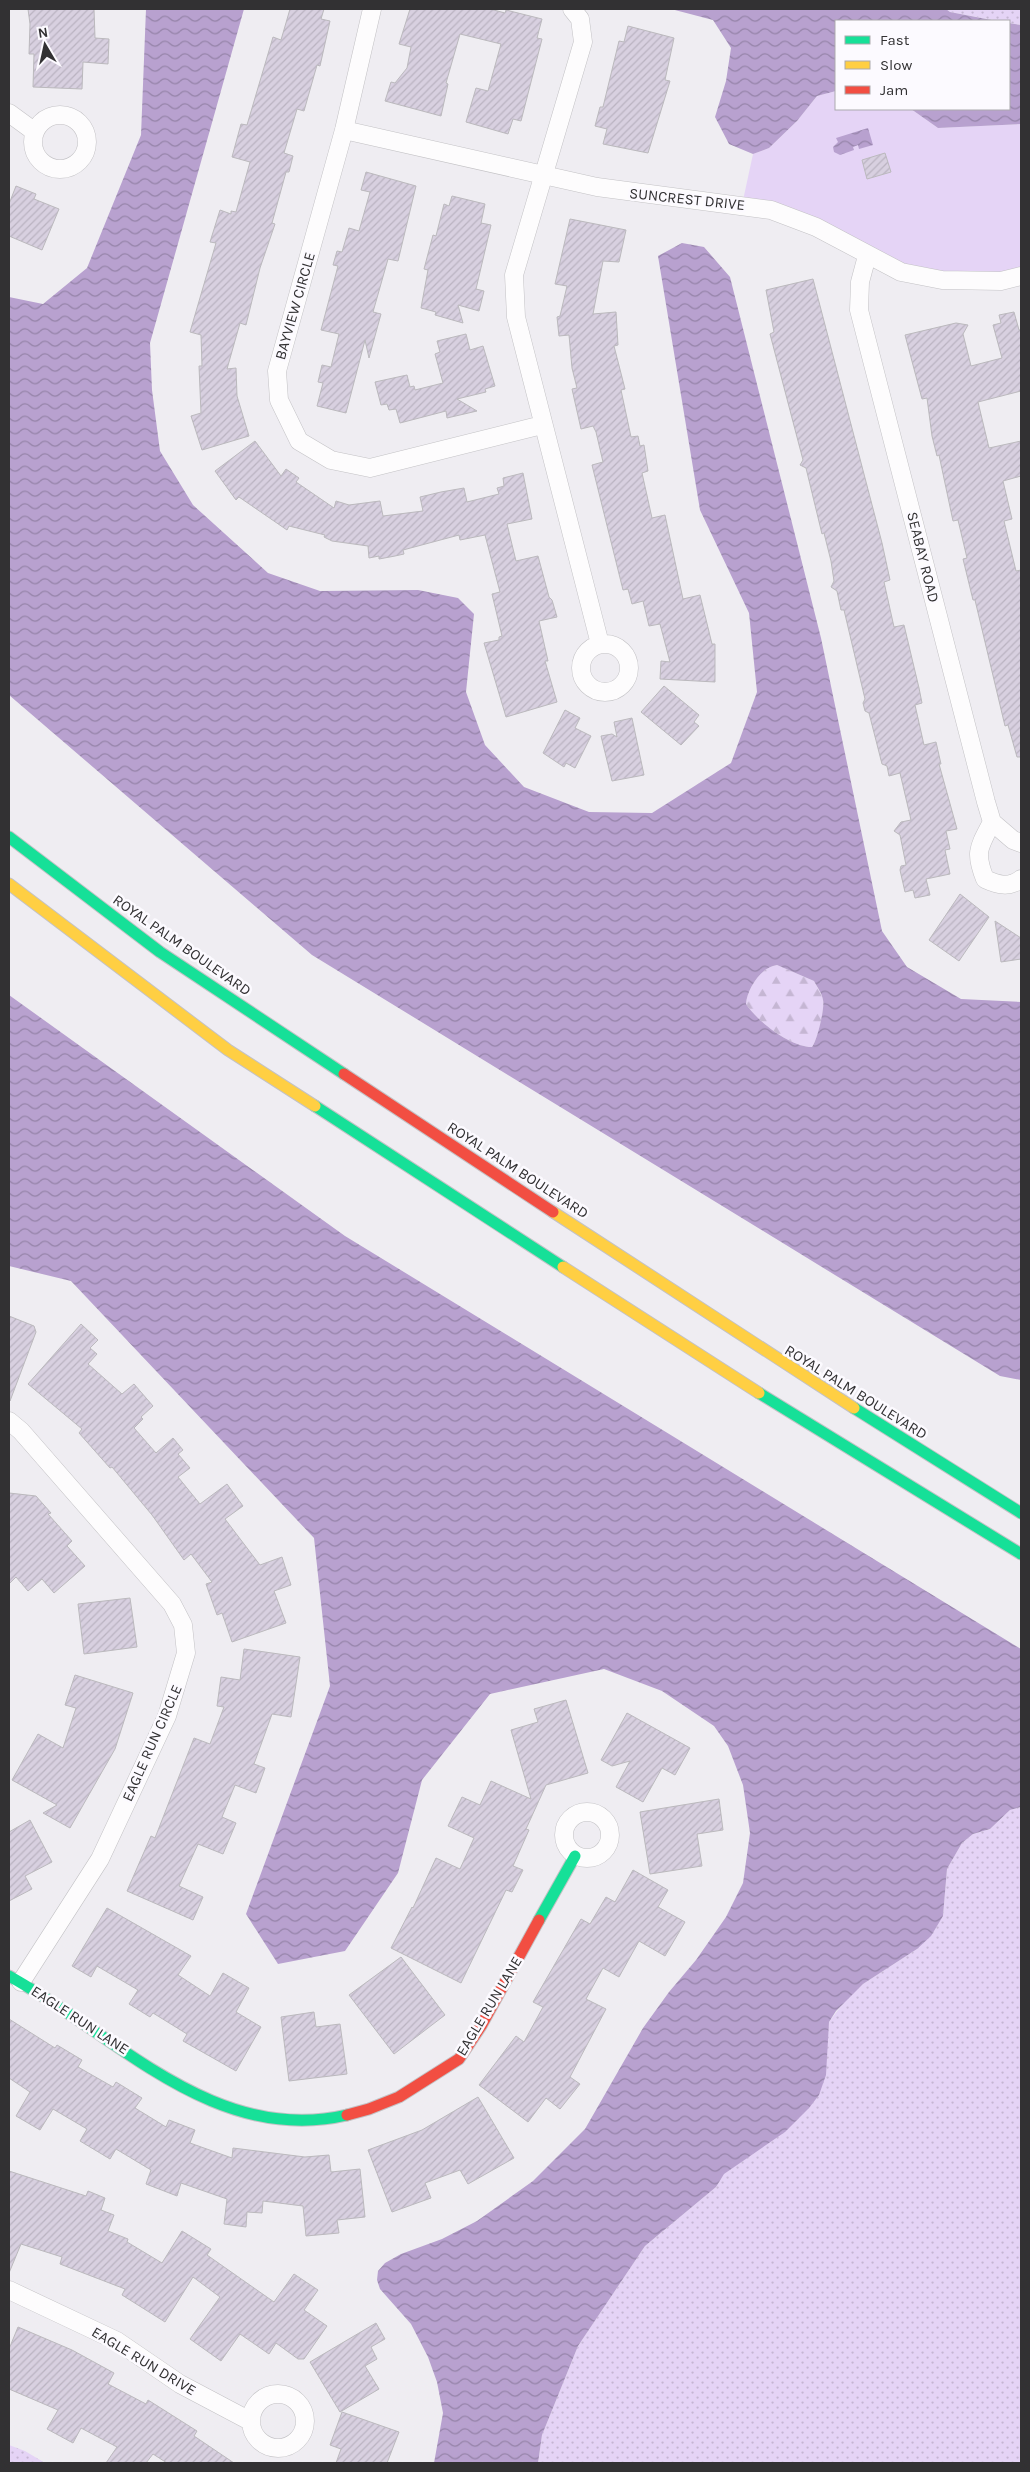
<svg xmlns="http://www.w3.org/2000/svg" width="1030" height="2472" viewBox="0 0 1030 2472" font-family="Karla,sans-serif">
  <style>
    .grass { fill: url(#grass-dots) }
    .forest { fill: url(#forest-firs) }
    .park { fill: #e5d4f6 }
    .water { fill: url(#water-waves); fill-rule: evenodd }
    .building { fill: url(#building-hatch); stroke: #bbb9bd }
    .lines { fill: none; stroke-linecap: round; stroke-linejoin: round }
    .street-casing { stroke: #c3c2c5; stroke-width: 19 }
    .fast-casing { stroke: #c3c2c5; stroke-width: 13 }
    .slow-casing { stroke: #c3c2c5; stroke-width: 13 }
    .jam-casing { stroke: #c3c2c5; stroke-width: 13 }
    .street { stroke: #fdfcfd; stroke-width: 18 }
    .fast { stroke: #16e098; stroke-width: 11 }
    .slow { stroke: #ffcf43; stroke-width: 11 }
    .jam { stroke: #f24e42; stroke-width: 11 }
    .labels { text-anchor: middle; stroke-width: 5; stroke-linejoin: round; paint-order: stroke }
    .street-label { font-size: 15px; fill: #323133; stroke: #fcfaff }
  </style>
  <defs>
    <pattern id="grass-dots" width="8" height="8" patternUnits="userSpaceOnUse" patternTransform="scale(1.25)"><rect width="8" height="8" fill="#e5d4f6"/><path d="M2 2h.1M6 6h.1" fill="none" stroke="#c5b6d3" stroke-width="1.8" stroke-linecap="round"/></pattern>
    <pattern id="forest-firs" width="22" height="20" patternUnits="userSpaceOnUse" patternTransform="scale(1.25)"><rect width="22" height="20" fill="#e5d4f6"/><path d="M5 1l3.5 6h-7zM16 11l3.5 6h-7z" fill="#c5b6d3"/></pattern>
    <pattern id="water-waves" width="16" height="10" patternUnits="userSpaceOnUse" patternTransform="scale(1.25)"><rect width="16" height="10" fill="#b8a1cf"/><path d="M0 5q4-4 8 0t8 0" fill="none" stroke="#9684a9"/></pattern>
    <pattern id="building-hatch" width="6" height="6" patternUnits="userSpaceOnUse" patternTransform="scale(1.25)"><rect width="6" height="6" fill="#d8d0e0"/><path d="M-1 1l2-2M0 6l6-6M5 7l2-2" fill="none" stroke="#bab3c1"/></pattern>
  </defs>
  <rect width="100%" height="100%" fill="#efedf2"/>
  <!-- grass -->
  <path class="grass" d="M946,9H1021V25L950,12Z
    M1021,1807V2463H538L542,2435L578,2346L645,2246L716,2187L723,2174L735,2166L826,2046L829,2022L847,1998L863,1984L917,1949L943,1916L947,1869L962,1843L973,1834L990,1829L1010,1810Z
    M9,2445L25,2451L45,2463H9Z"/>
  <!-- forest -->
  <path class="forest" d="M777,965L814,981C817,987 822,994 823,1000C825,1009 817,1041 812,1047C790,1047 757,1021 746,1004C747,989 761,967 777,965Z"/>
  <!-- park -->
  <path class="park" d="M836,91V109H911L938,128L1021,124V276L942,280L742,205L753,154L769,148L797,121L817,96Z"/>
  <!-- water -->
  <path class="water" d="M146,9H244L150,343L152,390L160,451L193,505L268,573L320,591L418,590L458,598L474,614L466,692L485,745L524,787L589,812L652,813L731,763L757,692L749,613L700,510L658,256L682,243L704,247L730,277L821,638L882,931L907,967L961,999L1021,1002V1380L1000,1376L312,955L9,695V297L43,304L87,268L141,135ZM777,965L814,981C817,987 822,993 823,1000C825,1008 817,1041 812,1047C790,1047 757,1021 746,1004C747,989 761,967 777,965Z
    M671,9H946L950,12L997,21H836V91L817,96L797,121L769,148L753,154L729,144L715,117L726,81L731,48L713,20Z
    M1009,23L1021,25V124L938,128L911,109H1009Z
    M868,128L873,145L859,149L858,145L853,147L854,150L840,155L834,152L833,147L838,142L836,138Z
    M9,995L345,1236L1021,1649V1807L1010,1810L990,1829L973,1834L962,1843L947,1869L943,1916L931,1936L917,1949L863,1984L836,2011L829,2022L826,2075L819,2095L809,2108L785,2132L724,2174L716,2187L645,2246L578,2346L542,2435L538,2463H434L443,2413L437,2382L428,2357L411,2324L380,2289L377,2280L378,2271L385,2263L401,2254L442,2239L477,2221L533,2181L585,2129L643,2028L669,1992L696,1960L726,1917L743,1883L750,1833L743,1785L728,1746L714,1726L662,1691L604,1669L490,1694L422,1780L398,1873L345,1951L278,1964L246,1914L330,1686L314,1538L71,1281L9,1266Z"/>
  <!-- building -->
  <path class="building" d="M28,9H94L95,38L109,39L108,64L83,62L82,89L33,87L34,54H29L30,24Z
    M290,9H324L321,19L330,21L320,66L317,65L304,111L297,109L284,153L293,156L289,172H286L272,223L275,224L260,268L246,325L240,323L227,369L236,368L237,396L249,436L202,450L191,416L201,413L199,366H202L201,335L190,332L216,243L210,242L220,210L231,214V211L236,212L250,162L232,157L241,124L247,125L273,37L281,40Z
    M410,9H490L505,13L506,10L542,19L537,38L542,39L521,121L513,119L508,134L466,122L476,88L488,91L501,44L460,34L446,83L448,84L441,116L385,101L391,82L395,83L407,68L411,47L399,44Z
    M628,26L674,38L665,80L670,81L648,153L603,144L607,129L595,126L600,107H603L619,41L624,42Z
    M885,153L891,172L867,179L862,160Z
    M366,172L416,186L398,261L388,259L373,312L381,314L369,358L365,340L346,413L317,406L323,383L318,382L322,365L331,367L339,334L321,330L338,266L333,265L337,251L342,252L349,228L359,231L370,192L361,190Z
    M16,186L36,194L34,199L59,209L42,250L9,236V204Z
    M452,196L485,204L481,223L491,225L476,289L484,291L479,311L458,305L463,323L435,315L436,312L421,308L428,270L424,269L433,235L436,236L444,204L449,206Z
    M570,219L626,230L619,262L603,261L593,314L616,312L618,345L614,346L625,389L621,390L631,437L638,436L640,446L644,445L648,471L642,473L652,518L665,515L683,599L700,595L712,644H715V682L660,679L661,661L670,662L660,624L649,626L643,601L632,604L628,589L623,590L592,465L603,462L596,432L593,426L581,429L572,389L577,388L572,368L569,335L559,336L557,317L560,316L567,286L555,284Z
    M813,279L882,543L890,580L884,582L894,627L904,625L919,688L922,703L915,705L924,745L936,742L941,764H939L957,829L946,831L950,849L945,850L950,874L926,879L930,895L915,898L913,890L905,892L900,870L901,866L906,865L900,835L894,831L901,822L911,820L900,773L889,776L887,766L882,764L869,713L865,711L863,703L865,699L844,610H841L837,591L831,587L834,581L831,561L824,533L822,534L806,468L800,465L803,460L770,334L774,332L766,290Z
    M1014,312L1019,330H1021V391L978,402L989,448L1021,441V476L1003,481L1012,519L1004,521L1016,571L1021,570V757H1017L1008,725L1005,726L975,600H973L963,559L967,558L958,520L953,521L939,455L937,456L932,436L927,398L922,399L905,335L956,323L968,325L963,334L971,366L1002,358L993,325L1001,323L999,315Z
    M466,334L470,350L483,346L495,386L485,389L486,392L457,399L477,411L447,418L446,411L400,423L396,409L389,410L387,404L381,405L375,382L407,375L410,387L414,386L415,390L443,383L435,354L440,352L437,341Z
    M255,441L281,476L286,469L299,478L296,482L334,508L336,501L349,505L380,501L383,516L423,511L420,497L441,492L464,488L467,502L499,494L497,488L504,486L503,478L523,473L532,519L507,524L516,561L538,556L549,597L552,600L557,617L539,621L548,661H545L557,702L506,717L484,643L499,640V637L502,636L492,594L500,592L485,535L460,540L459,535L403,550L404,554L395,556L379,559V556L369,558L368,546L332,541L324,537L325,535L289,526L287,530L239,497L236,500L215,471Z
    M664,686L699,715L694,722L699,726L681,745L641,712Z
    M565,710L580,718L575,728L591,736L575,768L566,763L564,767L543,753Z
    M632,718L644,775L612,781L601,736L612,734L617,737L614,722Z
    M960,894L989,917L959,961L929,940Z
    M995,921L1021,938V959L1001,962Z
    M9,1316L34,1326L36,1332L10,1401Z
    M81,1324L98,1340L90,1348L97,1354L88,1364L122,1394L134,1384L153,1406L141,1417L143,1419L134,1428L156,1453L173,1438L183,1450L178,1454L190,1468L178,1477L200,1504L227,1484L243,1506L225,1519L260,1565L282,1557L291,1585L274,1591L286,1623L232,1642L222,1613L217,1615L206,1584L212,1582L191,1554L184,1560L152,1515L112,1467L110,1468L79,1433L82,1429L28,1384Z
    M9,1493L36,1496L51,1513L48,1514L72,1541L67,1546L85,1566L54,1593L42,1579L28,1591L16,1577L9,1584Z
    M130,1598L137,1647L84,1654L78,1604Z
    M244,1649L300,1657L291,1717L272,1714L254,1764L265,1768L256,1793L235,1785L222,1817L236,1823L223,1854L198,1844L179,1886L203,1897L193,1920L127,1891L151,1836L155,1838L194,1738L210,1744L224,1707L217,1706L221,1677L240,1680Z
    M75,1675L133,1693L115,1749L70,1828L43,1813L57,1805L12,1780L38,1734L63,1748L76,1708L65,1705Z
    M566,1700L588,1773L546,1785L526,1829L529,1830L513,1866L523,1870L512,1892L506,1890L461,1983L391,1948L412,1907L413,1908L436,1858L460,1869L474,1838L448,1826L462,1797L480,1805L491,1781L531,1799L511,1730L538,1722L534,1709Z
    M627,1713L690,1748L675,1775L662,1768L643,1802L616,1787L630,1761L612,1766L601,1760Z
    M719,1799L723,1830L697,1834L702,1866L650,1874L640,1812Z
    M30,1820L52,1862L25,1876L32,1889L9,1901V1832Z
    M633,1870L668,1890L658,1907L685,1922L665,1956L639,1941L619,1977L603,1968L586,1999L606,2009L570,2077L580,2084L560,2109L546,2098L528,2122L479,2085L516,2036L524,2042L543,2007L533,2002L581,1919L590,1924L606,1897L615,1902Z
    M107,1908L191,1956L178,1975L210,1996L223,1973L249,1988L236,2012L261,2027L236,2071L183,2041L187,2034L153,2013L150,2017L129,2004L138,1990L97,1966L91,1977L72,1966Z
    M401,1957L445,2015L394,2054L349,1995Z
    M314,2012L316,2027L340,2024L347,2074L289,2081L281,2017Z
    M9,2019L55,2048L57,2045L82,2060L78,2067L113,2087L116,2082L142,2098L135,2108L166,2127L169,2120L195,2130L190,2143L232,2158L233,2148L305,2157L329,2155L331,2172L360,2169L365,2217L337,2220L339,2233L306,2236L303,2206L263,2201L262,2213L247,2212L246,2227L224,2224L227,2199L181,2183L177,2196L146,2184L151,2170L116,2149L110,2159L80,2141L87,2129L53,2109L40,2130L16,2116L30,2092L9,2078Z
    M478,2097L514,2158L468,2184L460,2170L425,2183L431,2198L392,2212L368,2150L422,2130Z
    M9,2171L86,2196L88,2191L105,2198L101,2210L114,2215L108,2231L128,2239L127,2242L162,2263L182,2231L211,2249L207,2255L274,2302L294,2274L318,2290L304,2310L327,2326L304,2359H298L276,2343L269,2354L240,2334L221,2361L190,2339L220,2297L193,2277L165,2322L122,2295L125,2289L60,2264L62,2257L21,2244L9,2273Z
    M376,2323L385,2339L371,2347L377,2359L365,2366L379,2389L340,2412L310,2362Z
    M18,2327L72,2350L114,2373L108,2384L146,2404L148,2400L197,2431L194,2436L234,2463H167L153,2454L146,2463H106L117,2447L81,2428L73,2443L47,2429L58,2410L9,2389V2349Z
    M342,2412L399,2432L387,2463H336L341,2449L330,2445Z"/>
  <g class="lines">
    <!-- street casing -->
    <g class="street-casing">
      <path id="street" d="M372,9L344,130L277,371L279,400L299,441L331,460L370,468L542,425
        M572,9L580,19L583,42L514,275L516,317L600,644
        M9,113L35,132
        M33 142a27 27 0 1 1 54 0a27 27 0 1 1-54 0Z
        M344,130L597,187L771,210L816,227L901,272L942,280L1001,281L1021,276
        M867,256L860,282L859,310L986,802L992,822L1013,840L1021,843
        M581 668a24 24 0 1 1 48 0a24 24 0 1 1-48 0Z
        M992,822C979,847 974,852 985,879C998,885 1009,888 1021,879
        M9,1421L21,1431L172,1604L183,1625L186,1653L167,1716L100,1859L21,1982
        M564 1835a23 23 0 1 1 46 0a23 23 0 1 1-46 0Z
        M9,2290L117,2341L180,2384L250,2421
        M251 2421a27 27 0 1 1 54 0a27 27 0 1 1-54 0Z"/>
    </g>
    <!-- fast casing -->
    <g class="fast-casing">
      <path id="fast" d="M9,837L160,952L344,1074
        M315,1106L563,1267
        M759,1393L1021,1554
        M854,1408L1021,1513
        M539,1920L575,1856
        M9,1976C115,2034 214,2146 347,2115"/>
    </g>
    <!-- slow casing -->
    <g class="slow-casing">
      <path id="slow" d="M9,884L228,1050L315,1106
        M553,1212L854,1408
        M563,1267L759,1393"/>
    </g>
    <!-- jam casing -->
    <g class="jam-casing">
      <path id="jam" d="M344,1074L553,1212
        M347,2115L369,2109L399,2097L459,2059L481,2026L539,1920"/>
    </g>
    <!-- street -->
    <use href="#street" class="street"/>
    <!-- fast -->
    <use href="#fast" class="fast"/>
    <!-- slow -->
    <use href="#slow" class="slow"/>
    <!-- jam -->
    <use href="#jam" class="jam"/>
  </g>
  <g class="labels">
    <!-- street labels -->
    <g class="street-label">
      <text transform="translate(687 199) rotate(6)" y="5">SUNCREST DRIVE</text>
      <text transform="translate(295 306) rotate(-74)" y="5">BAYVIEW CIRCLE</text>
      <text transform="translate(923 557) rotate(76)" y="5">SEABAY ROAD</text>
      <text transform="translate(182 945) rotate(35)" y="5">ROYAL PALM BOULEVARD</text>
      <text transform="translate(518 1170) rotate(33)" y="5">ROYAL PALM BOULEVARD</text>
      <text transform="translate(856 1392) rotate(32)" y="5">ROYAL PALM BOULEVARD</text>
      <text transform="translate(152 1743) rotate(-66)" y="5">EAGLE RUN CIRCLE</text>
      <text transform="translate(489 2006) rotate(-59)" y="5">EAGLE RUN LANE</text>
      <text transform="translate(80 2020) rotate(33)" y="5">EAGLE RUN LANE</text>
      <text transform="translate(144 2361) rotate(31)" y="5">EAGLE RUN DRIVE</text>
    </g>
  </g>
  <!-- border -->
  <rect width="1030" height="2472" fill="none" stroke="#323133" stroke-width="20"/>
  <!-- legend -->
  <rect x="835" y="20" width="175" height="90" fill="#fcfaff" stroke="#abaaad"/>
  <rect x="845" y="36" width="25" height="8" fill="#16e098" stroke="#abaaad"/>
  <text x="880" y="45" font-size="15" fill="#323133">Fast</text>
  <rect x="845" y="61" width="25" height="8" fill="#ffcf43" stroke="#abaaad"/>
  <text x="880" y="70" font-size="15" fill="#323133">Slow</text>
  <rect x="845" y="86" width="25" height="8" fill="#f24e42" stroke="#abaaad"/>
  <text x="880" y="95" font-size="15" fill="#323133">Jam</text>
  <!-- north arrow -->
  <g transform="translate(45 45) rotate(351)" stroke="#fcfaff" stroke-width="4" paint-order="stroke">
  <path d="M0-4L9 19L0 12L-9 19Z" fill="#323133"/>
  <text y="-8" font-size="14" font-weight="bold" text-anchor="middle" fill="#323133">N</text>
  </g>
</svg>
